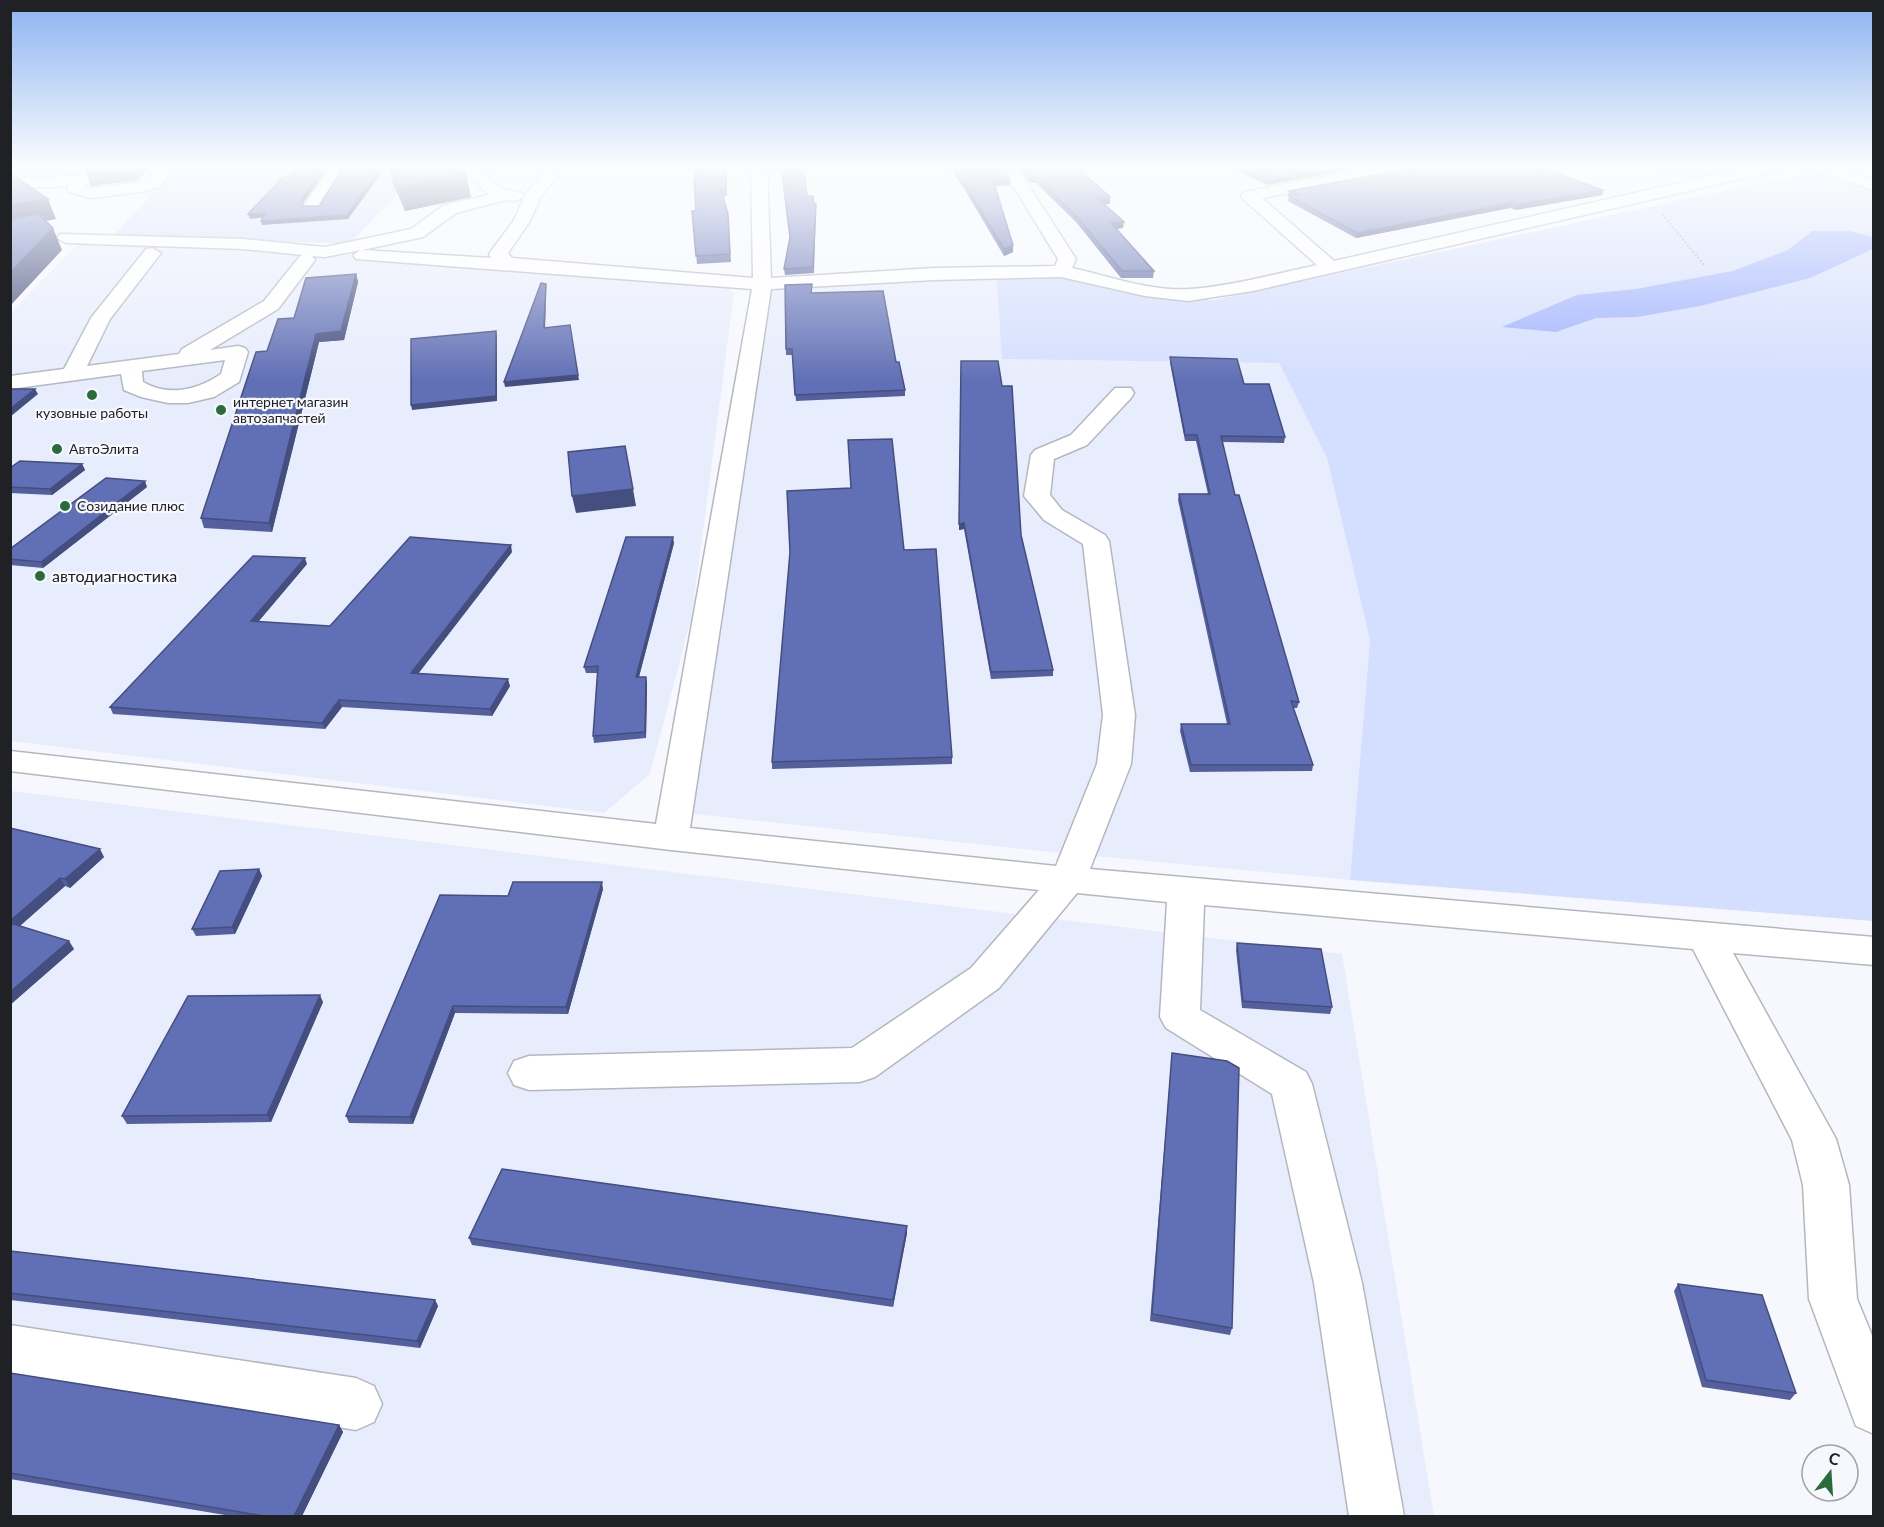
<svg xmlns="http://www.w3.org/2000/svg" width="1884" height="1527" viewBox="0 0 1884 1527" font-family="Lato,sans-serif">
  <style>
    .built { fill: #e8edfd }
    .green { fill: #d4defe }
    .water { fill: #a0b2fe }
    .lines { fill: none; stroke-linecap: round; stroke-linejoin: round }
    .minor-casing { stroke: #b5b7bf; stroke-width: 3 }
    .path { stroke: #acadb2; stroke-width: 2; stroke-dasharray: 2 2; stroke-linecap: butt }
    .minor { fill: #fff; fill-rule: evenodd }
    .wall { fill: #53609d }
    .shaded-wall { fill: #444e7f }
    .building { fill: #6170b6; stroke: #444e7f; stroke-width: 1.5 }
    .poi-dot { fill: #286d39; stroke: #f7f8fd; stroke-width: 2 }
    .labels { text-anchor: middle; stroke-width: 4.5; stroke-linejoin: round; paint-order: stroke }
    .far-poi-label { font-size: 14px; fill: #202124; stroke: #f7f8fd; text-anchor: start }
    .poi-label { font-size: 16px; fill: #202124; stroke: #f7f8fd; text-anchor: start }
  </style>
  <rect width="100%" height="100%" fill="#f7f8fd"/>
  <!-- built -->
  <path class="built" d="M83,239L171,241L725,284L734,293L692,615L650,774L604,813L11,741V312Z
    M996,273L1002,359L1279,363L1327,458L1370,640L1350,880L1041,851L685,813L766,282Z
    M11,791L1342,954L1434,1516H11Z"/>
  <!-- green -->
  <path class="green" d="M41,166H83L73,180H11L10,173Z
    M178,166H426L349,244L115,234Z
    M1636,166H1781L1690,181Z
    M1822,170L1873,187V921L1350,880L1370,640L1327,458L1279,363L1002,359L996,273L1074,274L1137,293L1214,300Z"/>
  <!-- water -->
  <path class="water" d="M1812,231H1849L1873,237V249L1810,278L1700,306L1637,317L1596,318L1556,332L1502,327L1577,295L1636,289L1733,271L1788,250Z"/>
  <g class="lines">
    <!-- minor casing -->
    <g class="minor-casing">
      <path id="minor" d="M89,166H105L85,187L92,188L147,181L160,166H176L159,187L146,191L92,198L68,192V186L10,189V179L78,176Z
        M331,166H346L318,209H306L304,206Z
        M474,166H492L483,174L503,189L522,193L524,196L516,201L506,200L456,213L423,237L362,250L491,258L489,254L514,220L525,195L541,176L539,166H555L557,177L541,196L530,221L508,253L512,258L753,278L751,166H767L771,278L934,268L1055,266L1058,259L1001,166H1016L1076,259L1072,268C1109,276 1152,292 1190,289C1232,286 1275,274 1317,265L1243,199L1241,196L1243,193L1249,191L1381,166H1415L1408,171L1262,198L1334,261L1754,166H1783L1776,171L1253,291L1188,301L1145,296L1061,277L934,280L771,289L690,828L1056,866L1097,764L1103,715L1083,544L1044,520L1024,496L1031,455L1035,450L1071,435L1115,388H1131L1134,393L1131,398L1087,445L1054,459L1050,495L1062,510L1105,535L1109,541L1135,715L1131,764L1090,869L1874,937V965L1733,953L1836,1139L1849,1185L1857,1299L1874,1340V1434L1856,1426L1809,1299L1803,1185L1792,1140L1693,949L1204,905L1200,1010L1306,1072L1312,1084L1362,1283L1404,1516H1349L1314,1283L1272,1094L1166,1028L1160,1017L1167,902L1077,893L999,988L875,1077L860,1082L529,1090L514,1085L508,1073L514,1061L529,1056L852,1048L971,968L1039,890L671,850L10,771V751L656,824L752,289L356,259L353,255L361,250L325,257L312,256L315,260L278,309L210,350L238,346L245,348L248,352L239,382L214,397L188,403H168L141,397L124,390L121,374L10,389V376L64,369L91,318L146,249L152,248L161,253L110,319L87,366L179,354L182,349L264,301L300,256L303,255L243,249L66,243L57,238L60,234L243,239L325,247L411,229L444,205L489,195L466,174ZM225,360L221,374C197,390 170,397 143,382L142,371Z
        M1801,166H1826L1874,180V190Z
        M10,1325L356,1378L374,1386L382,1404L374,1422L356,1430L10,1373Z"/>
    </g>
    <!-- path -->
    <path class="path" d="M1662,214L1705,266"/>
    <!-- minor -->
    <use href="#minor" class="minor"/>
  </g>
  <!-- wall -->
  <path class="wall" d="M389,166H457L471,197L405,211L393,184Z
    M697,166H727V196H723L728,214L731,262L697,264L692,211H696Z
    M948,166H1004L1010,185L995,186L1013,252L1004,256L965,190Z
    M1019,166H1075L1110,204H1104L1123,228L1117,229L1154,271L1153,278H1121L1076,222L1036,183H1030Z
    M1238,166H1367L1267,185L1237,171Z
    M1409,169L1603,190L1602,195L1516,210L1510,208L1356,238L1288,201L1289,196L1288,195L1289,191Z
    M807,196L814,204H816L814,273L785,275L784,269Z
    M356,274L358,282L344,340L319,342L272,532L204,528L201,518L267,351Z
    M812,284V293L896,362L905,390V396L796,401L792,355H786L785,285Z
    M1170,357L1244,384L1285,437L1284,443L1222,442L1235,495L1299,702L1297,708H1293L1313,765L1312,771L1190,772L1180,731L1181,724H1227L1178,500L1179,494H1208L1196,441H1185L1170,363Z
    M961,361L1021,535L1053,670V676L991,679L964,529L959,530Z
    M82,464L85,470L52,495L10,493V468Z
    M147,487L43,568L10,565V549Z
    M851,488L904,550L952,757V764L772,769V762Z
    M674,543L639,677L647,683L646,738L594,743L593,736L598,673H586L584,667Z
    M512,552L418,674L510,686L492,716L342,707L325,729L113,714L110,707L307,564L258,622L330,626Z
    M10,828L104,857L70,888L65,886L20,926L74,949L10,1005Z
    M259,869L262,876L235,934L196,936L192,929Z
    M603,889L568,1014L455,1013L413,1124L349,1123L346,1116L508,896Z
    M1237,943L1332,1007L1330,1014L1242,1008L1236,950Z
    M323,1002L271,1122L127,1124L122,1116Z
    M1172,1053L1232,1328L1230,1335L1150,1321Z
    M907,1233L893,1307L472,1245L469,1238Z
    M10,1251L435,1300L438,1306L420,1348L10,1300Z
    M1678,1284L1796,1393L1790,1400L1702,1387L1674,1291Z
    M10,1373L339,1425L343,1432L302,1516H231L10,1479Z"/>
  <!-- shaded-wall -->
  <path class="shaded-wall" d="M84,166H151L138,180L91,186Z
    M325,166H329L302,205L301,200Z
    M382,166H387L348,219L262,225L261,221L347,215Z
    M1343,166H1367L1267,185L1268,181Z
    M466,173L471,197L405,211L399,187Z
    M1030,177H1036V183H1030Z
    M1010,179V185L993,186V180Z
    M1603,190L1602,195L1516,210L1517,205Z
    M1110,197V204L1097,205V198Z
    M48,199L56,219L10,228V205Z
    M1511,203L1510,208L1356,238L1357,233Z
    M265,213L266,217L250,219L248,214Z
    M1124,222L1123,228L1111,229V223Z
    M53,228L62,250L10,306V273Z
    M1013,245V252L1004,256V249Z
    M356,274L358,282L344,340L319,342L272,532L269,523L316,334Z
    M546,284V289L545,333L544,328Z
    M570,325L579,380L505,387L504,382Z
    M496,331L497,336V401L412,410L411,405Z
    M35,389L38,394L10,417V409Z
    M82,464L85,470L52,495L50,489Z
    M145,481L147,487L43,568L41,562Z
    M633,489L636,506L576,513L572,496Z
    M964,523V529L959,530V524Z
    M673,537L674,543L637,684L636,677Z
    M511,545L512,552L413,680L411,673Z
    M305,558L307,564L253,628L251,621Z
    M646,677L647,683L646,738L645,732Z
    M508,679L510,686L492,716L490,709Z
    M339,700L342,707L325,729L322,723Z
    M100,849L104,857L70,888L65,879Z
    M259,869L262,876L235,934L232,927Z
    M60,878L65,886L14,931L10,925V921Z
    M602,882L603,889L568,1014L566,1007Z
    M69,941L74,949L10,1005V992Z
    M320,995L323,1002L271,1122L267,1115Z
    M453,1006L455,1013L413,1124L410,1117Z
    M907,1226V1233L893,1307V1300Z
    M435,1300L438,1306L420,1348L417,1341Z
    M339,1425L343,1432L302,1516H294Z"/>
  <!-- building -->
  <path class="building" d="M297,166H325L301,200L303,206H319L344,166H382L347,215L261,221L265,213L248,214L283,177H288Z
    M390,166H457L466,173L399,187Z
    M697,166H726V189H721L728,214L730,254L696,256L692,211H696L694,180Z
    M781,166H803L807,196H813L814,204H816L813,267L784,269L790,237Z
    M952,166H1004L1010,179L993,180L1013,245L1004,249L965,184Z
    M1023,166H1075L1110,197L1097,198L1124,222L1111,223L1154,271H1122L1076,216L1036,177H1030Z
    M1238,166H1343L1268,181Z
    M1411,166H1537L1603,190L1517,205L1511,203L1357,233L1289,196L1298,195L1289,191L1409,169Z
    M10,173L48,199L10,205Z
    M38,214L53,228L10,273V219Z
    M356,274L341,331L316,334L269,523L201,518L256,352L267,351L278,319L294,318L306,278Z
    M541,283L546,284L544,328L570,325L578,375L504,382Z
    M812,284L811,293L883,291L896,362H899L905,390L795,395L792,349H786L785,285Z
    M496,331V396L411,405V339Z
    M1170,357L1237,359L1244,384H1269L1285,437L1221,436L1235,495H1239L1299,702L1291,701L1313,765H1191L1181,724H1230L1179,494H1210L1197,435H1185Z
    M961,361H998L1002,386H1012L1021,535L1053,670L991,672L964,523L959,524Z
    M10,389H35L10,409Z
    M892,439L904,550L936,549L952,757L772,762L790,552L787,491L851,488L848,440Z
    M625,446L633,489L572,496L568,452Z
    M20,461L82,464L50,489L10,487V468Z
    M106,478L145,481L41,562L10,559V549Z
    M410,537L511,545L411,673L508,679L490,709L339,700L322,723L110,707L253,556L305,558L251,621L330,626Z
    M626,537H673L636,677H646L645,732L593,736L598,666L584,667Z
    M10,828L100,849L65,879L60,878L10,921Z
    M259,869L232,927L192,929L220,871Z
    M513,882H602L566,1007L453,1006L410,1117L346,1116L440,895L508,896Z
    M10,923L69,941L10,992Z
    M1237,943L1321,949L1332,1007L1243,1001Z
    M320,995L267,1115L122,1116L188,996Z
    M1172,1053L1227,1061L1239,1068L1232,1328L1152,1314Z
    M502,1169L907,1226L893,1300L469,1238Z
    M10,1251L435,1300L417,1341L10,1293Z
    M1678,1284L1762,1295L1796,1393L1706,1380Z
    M10,1373L339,1425L294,1516H264L10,1473Z"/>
  <!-- sky -->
  <linearGradient id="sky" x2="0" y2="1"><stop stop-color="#8bb3f1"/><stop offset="0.44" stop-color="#fbfcfe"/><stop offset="1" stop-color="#fbfcfe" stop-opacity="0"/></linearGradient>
  <rect width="1884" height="380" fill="url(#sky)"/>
  <!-- markers -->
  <g class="poi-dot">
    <circle cx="92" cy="395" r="6"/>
    <circle cx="221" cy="410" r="6"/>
    <circle cx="57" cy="449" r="6"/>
    <circle cx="65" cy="506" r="6"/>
    <circle cx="40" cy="576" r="6"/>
  </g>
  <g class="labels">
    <!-- far-poi labels -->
    <g class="far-poi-label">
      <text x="233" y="407">интернет магазин<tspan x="233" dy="16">автозапчастей</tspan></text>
      <text x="92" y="418" text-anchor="middle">кузовные работы</text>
      <text x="69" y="454">АвтоЭлита</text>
      <text x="77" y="511">Созидание плюс</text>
    </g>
    <!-- poi labels -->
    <g class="poi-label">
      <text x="52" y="582">автодиагностика</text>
    </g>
  </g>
  <!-- border -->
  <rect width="1884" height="1527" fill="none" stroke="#202124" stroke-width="24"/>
  <!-- north arrow -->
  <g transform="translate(1830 1473) rotate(17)"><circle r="28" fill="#f7f8fd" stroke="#a1a2a6" stroke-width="1.5"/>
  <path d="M0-4.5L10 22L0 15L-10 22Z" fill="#286d39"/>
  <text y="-9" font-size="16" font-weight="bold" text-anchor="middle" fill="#202124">С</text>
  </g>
</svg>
